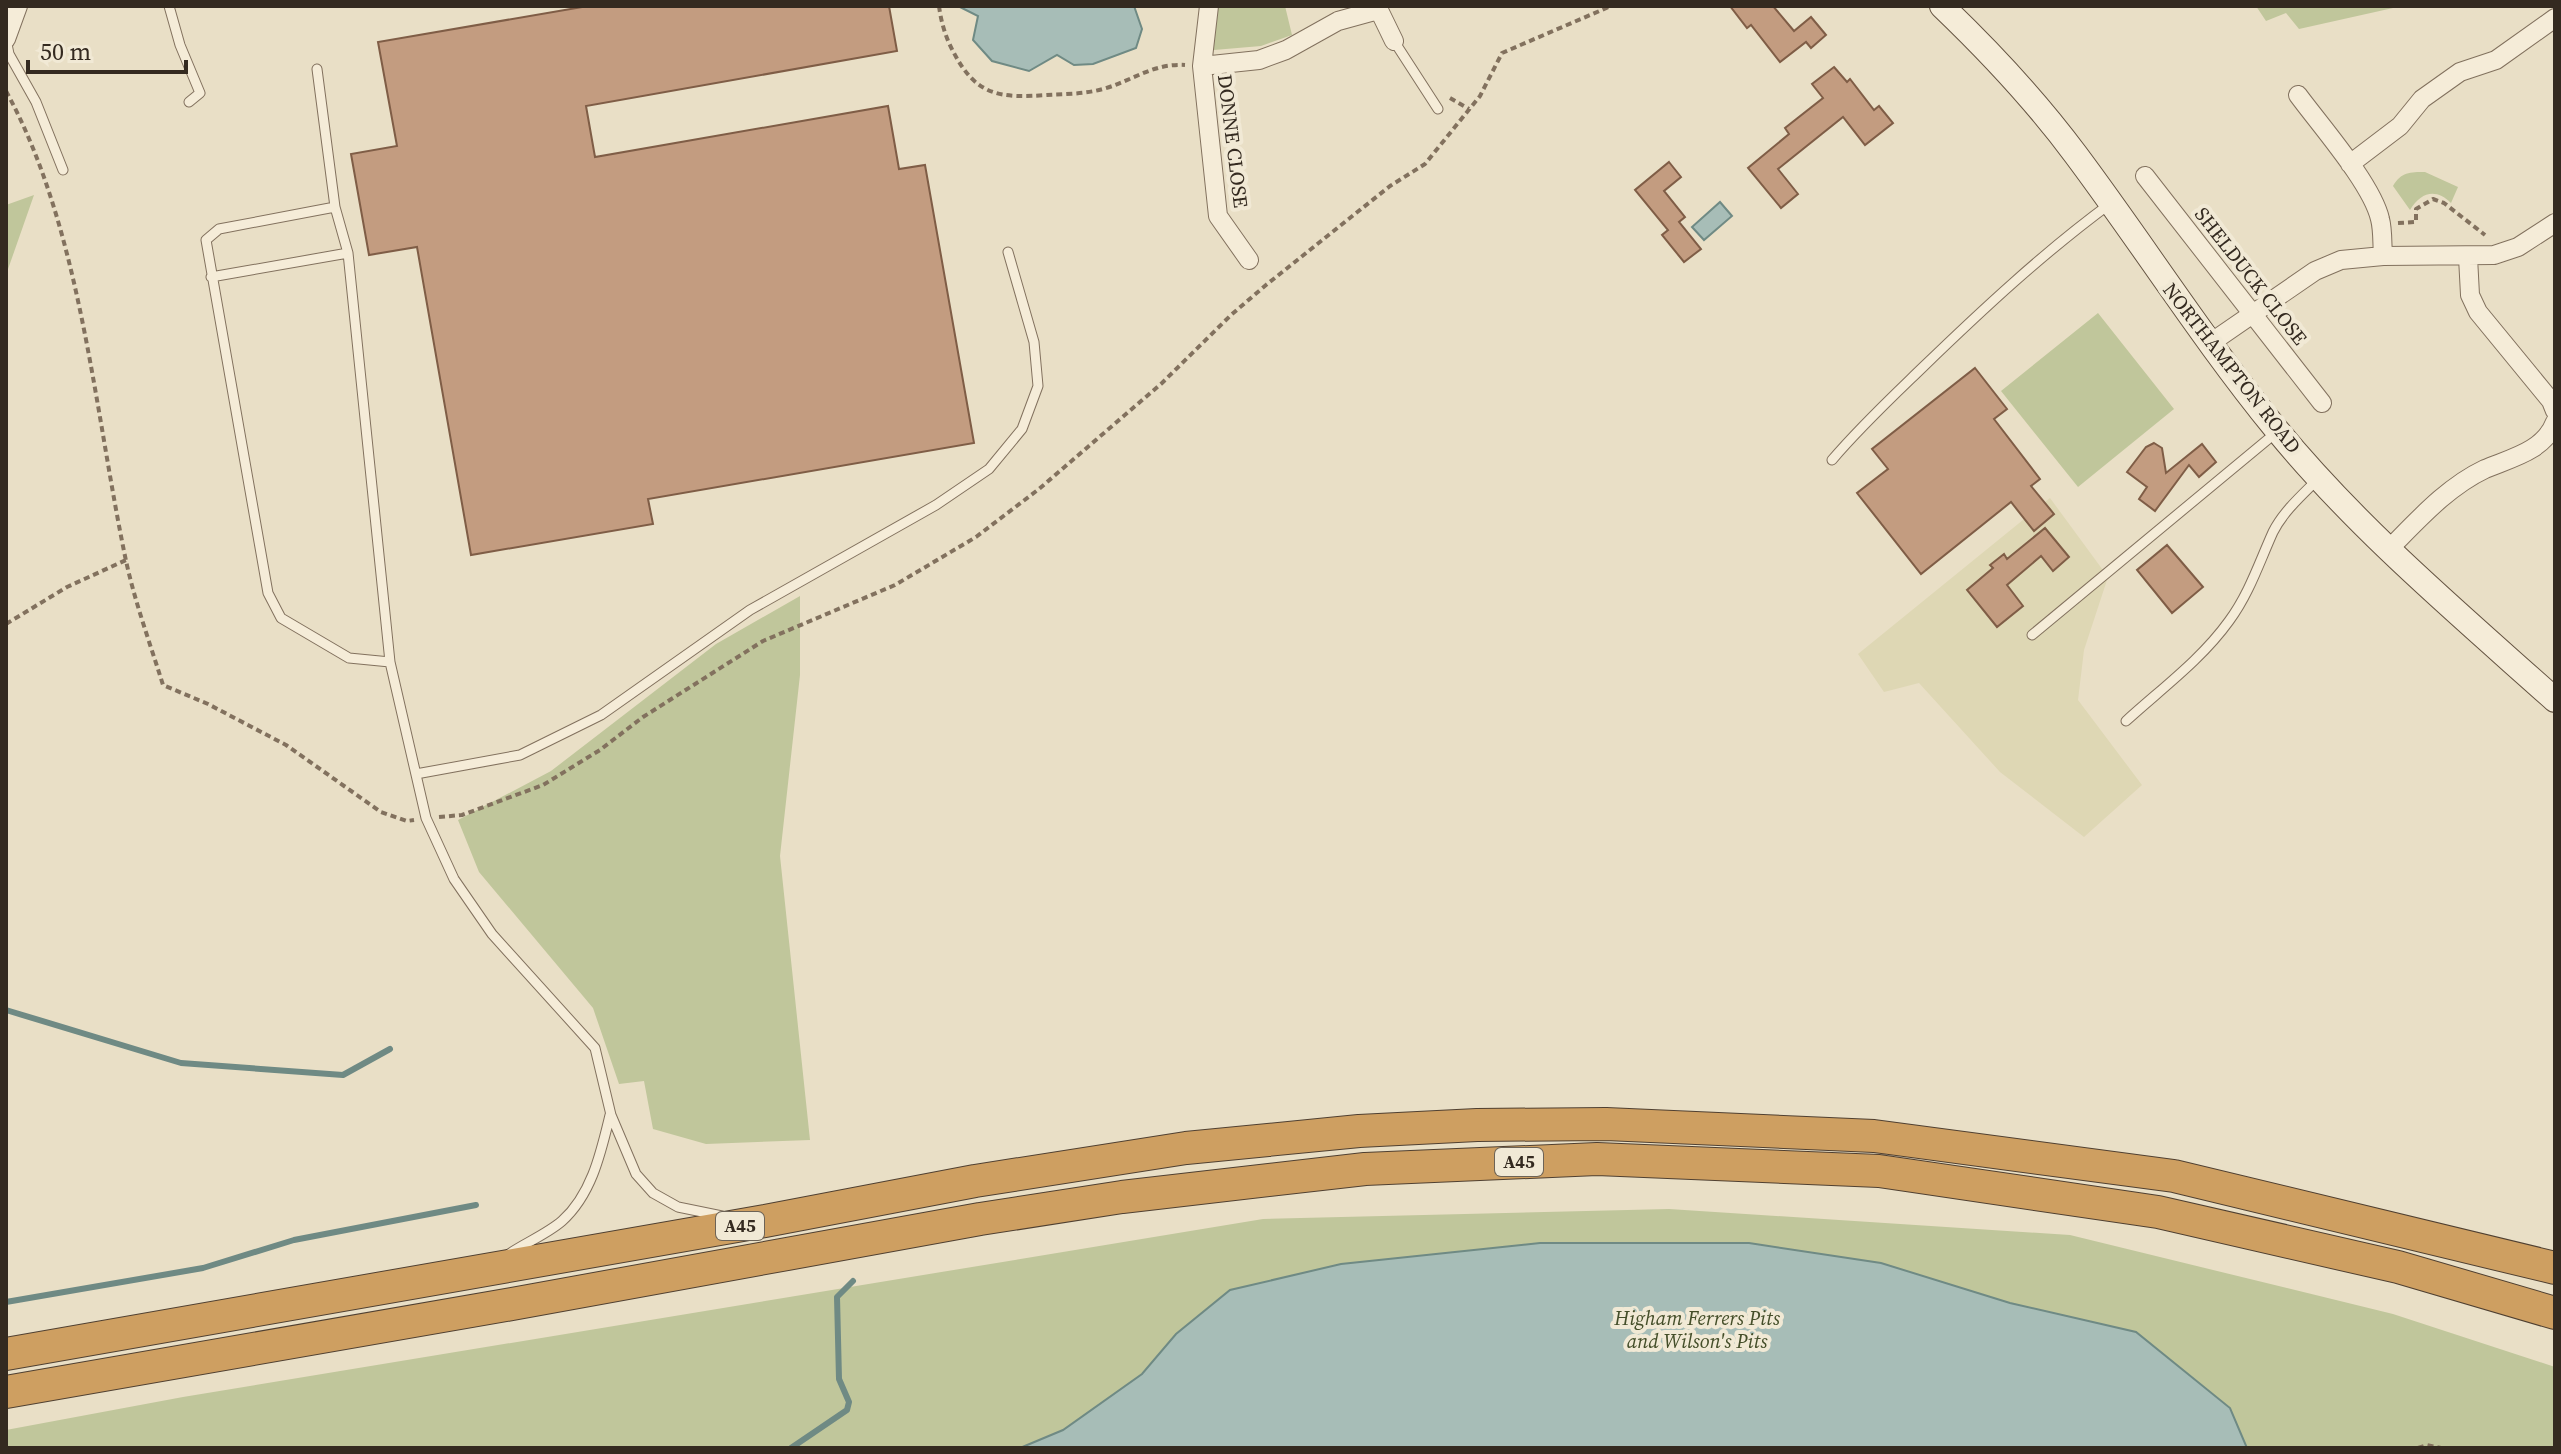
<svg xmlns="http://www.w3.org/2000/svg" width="2561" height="1454" viewBox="0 0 2561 1454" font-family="'Source Serif 4',serif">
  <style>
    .farmland { fill: #ded7b4 }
    .green { fill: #c0c69b }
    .water { fill: #a7bdb7; stroke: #6f8a84; stroke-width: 2 }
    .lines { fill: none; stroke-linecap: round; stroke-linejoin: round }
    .stream { stroke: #6f8a84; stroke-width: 6 }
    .building { fill: #c39c80; stroke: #7f5d46; stroke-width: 2 }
    .lane-casing { stroke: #82715e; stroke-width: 11 }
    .street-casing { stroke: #82715e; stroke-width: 20 }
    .secondary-casing { stroke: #645341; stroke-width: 26 }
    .highway-casing { stroke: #504031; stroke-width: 34 }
    .path { stroke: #82715e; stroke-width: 4; stroke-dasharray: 6 4; stroke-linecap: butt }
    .lane { stroke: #f5ecd8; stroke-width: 9 }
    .street { stroke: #f5ecd8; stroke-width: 18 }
    .secondary { stroke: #f5ecd8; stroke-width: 24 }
    .highway { stroke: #ce9f61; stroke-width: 32 }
    .labels { text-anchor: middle; stroke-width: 8; stroke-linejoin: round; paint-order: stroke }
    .shield { fill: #f1e9d5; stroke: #6d6356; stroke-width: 2 }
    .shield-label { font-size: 18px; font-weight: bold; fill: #342a20 }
    .street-label { font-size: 20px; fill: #342a20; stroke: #f1e9d5 }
    .park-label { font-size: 20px; font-style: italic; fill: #444e29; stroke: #f1e9d5 }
  </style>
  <rect width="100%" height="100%" fill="#e9dfc6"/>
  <!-- farmland -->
  <path class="farmland" d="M2050,498L2108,577L2084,650L2078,700L2142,785L2084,837L2000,772L1919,683L1884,692L1858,654Z"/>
  <!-- green -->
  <path class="green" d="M1216,6H1285L1292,35L1261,46L1214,50L1211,47Z
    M2256,6H2402L2299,29L2286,13L2266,21Z
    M2425,172L2458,187L2451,203C2436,188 2421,192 2410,210L2393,186C2401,172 2410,172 2425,172Z
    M34,195L7,272L6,273V205Z
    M2098,313L2174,409L2078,487L2001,391Z
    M800,596V675L780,856L810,1140L706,1144L653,1129L644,1081L619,1084L593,1008L479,872L458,820L551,771L716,644Z
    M1669,1209L2070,1235L2393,1314L2555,1367V1448H6V1430L183,1397L1263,1219Z"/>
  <!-- water -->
  <path class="water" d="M958,6H1134L1142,29L1136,48L1093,64L1074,65L1057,55L1029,71L992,61L973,40L978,16Z
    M1720,202L1732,216L1704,240L1692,227Z
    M1540,1243H1749L1881,1263L2010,1303L2136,1332L2230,1408L2247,1448H1020L1063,1430L1142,1374L1176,1334L1230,1290L1341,1264Z"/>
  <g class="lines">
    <!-- stream -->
    <path class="stream" d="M6,1010L181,1063L343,1075L390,1049
      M6,1302L203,1268L294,1240L476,1205
      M791,1448L847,1410L849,1402L839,1379L837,1297L853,1281"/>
  </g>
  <!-- building -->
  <path class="building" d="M588,6H889L897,51L586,106L595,157L888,106L899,169L925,165L974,443L648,499L653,524L471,555L417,247L369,255L351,154L397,146L378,42Z
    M1730,6H1773L1794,31L1811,17L1826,35L1811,48L1806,42L1780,62L1751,25L1747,28Z
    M1834,67L1847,82L1850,79L1874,110L1879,106L1893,123L1865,145L1843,117L1778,169L1798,194L1781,208L1748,168L1789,134L1785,128L1823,98L1812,84Z
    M1669,162L1681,177L1664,191L1685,217L1679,222L1701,249L1684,262L1662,235L1668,230L1635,190Z
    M1975,368L2007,409L1994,419L2040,479L2031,486L2054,514L2034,531L2011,502L1921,574L1857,493L1888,469L1872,449Z
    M2154,443L2162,448L2166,473L2202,444L2216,462L2199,477L2189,465L2155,511L2139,499L2147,487L2127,472L2146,447Z
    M2045,528L2069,557L2053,571L2041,556L2007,585L2023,606L1997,627L1967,590L1993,568L1990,565L2004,554L2007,559Z
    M2167,545L2203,587L2172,613L2137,570Z"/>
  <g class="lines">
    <!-- lane casing -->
    <g class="lane-casing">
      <path id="lane" d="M169,6L180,45L200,93L189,102
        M6,39L9,54L36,102L63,170
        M1394,41L1438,109
        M317,69L335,207L348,253L390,662
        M335,207L219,229L206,240L268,593L281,618L349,658L390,662L426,818L454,879L492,934L595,1048L611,1115L636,1174L653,1193L678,1207L722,1216
        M211,277L348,253
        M1832,460C1860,427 1891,398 1922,368C1982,310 2043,253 2111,203
        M2032,635L2278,431
        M2126,721C2161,689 2201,660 2229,621C2249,594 2259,563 2273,532C2283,512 2301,496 2317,480
        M416,774L520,755L601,715L750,610L936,505L989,469L1022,429L1038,386L1034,342L1008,252
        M509,1254C525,1243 547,1234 562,1221C592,1194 601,1152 610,1115"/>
    </g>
    <!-- street casing -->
    <g class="street-casing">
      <path id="street" d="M1209,6L1202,66L1218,216L1249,260
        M1377,6L1394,41
        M6,39L18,6
        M1202,66L1259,60L1286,50L1338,21L1378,10
        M2298,95C2320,125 2372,184 2380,219C2383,230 2382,244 2383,256
        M2350,164L2400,126L2422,99L2460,72L2496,60L2555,18
        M2145,176L2322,403
        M2468,257L2470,295L2478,312L2551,401L2555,411
        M2209,344L2315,271L2341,260L2383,256L2494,255L2518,247L2555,223
        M2389,549C2418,520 2447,487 2485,469C2511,458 2544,451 2555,422"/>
    </g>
    <!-- secondary casing -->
    <g class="secondary-casing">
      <path id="secondary" d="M1942,6C1990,52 2036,101 2076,155C2144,246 2204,341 2276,429C2358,529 2459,614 2555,700"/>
    </g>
    <!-- highway casing -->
    <g class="highway-casing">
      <path id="highway" d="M6,1354L765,1221L975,1181L1186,1148L1359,1131L1477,1125L1606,1124L1874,1136L2174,1176L2555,1268
        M6,1392L512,1304L980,1219L1122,1197L1365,1169L1597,1159L1879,1171L2158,1212L2398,1267L2555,1313"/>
    </g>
    <!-- path -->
    <path class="path" d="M939,6C941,22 946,39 954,53C977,97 1001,98 1047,95C1065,94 1085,94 1103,89C1132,81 1153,63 1185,65
      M6,91C80,226 94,406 125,556C134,600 150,643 163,685L208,704L286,745L381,812L407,821L414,820
      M1450,98L1469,109
      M2398,223L2416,222V209L2433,199L2444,203L2485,235
      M6,624L67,587L126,560
      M439,817L462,815L543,785L600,750L643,717L763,641L895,585L976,537L1039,489L1162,383L1231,315L1266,285L1390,186L1425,164L1480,96L1502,53L1611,6
      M2418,1448L2427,1445L2441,1448"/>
    <!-- lane -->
    <use href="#lane" class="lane"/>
    <!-- street -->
    <use href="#street" class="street"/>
    <!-- secondary -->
    <use href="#secondary" class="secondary"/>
    <!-- highway -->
    <use href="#highway" class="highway"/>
  </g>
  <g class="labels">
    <!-- shield labels -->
    <g class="shield">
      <rect x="1495" y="1148" width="48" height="28" rx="6"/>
      <rect x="716" y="1212" width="48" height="28" rx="6"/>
    </g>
    <g class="shield-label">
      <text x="1519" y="1168">A45</text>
      <text x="740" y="1232">A45</text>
    </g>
    <!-- street labels -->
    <g class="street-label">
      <text transform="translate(1233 141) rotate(83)" y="7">DONNE CLOSE</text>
      <text transform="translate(2251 276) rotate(52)" y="7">SHELDUCK CLOSE</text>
      <text transform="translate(2232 368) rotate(52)" y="7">NORTHAMPTON ROAD</text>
    </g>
    <!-- park labels -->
    <g class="park-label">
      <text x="1697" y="1325">Higham Ferrers Pits<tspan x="1697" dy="23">and Wilson's Pits</tspan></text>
    </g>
  </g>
  <!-- border -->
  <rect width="2561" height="1454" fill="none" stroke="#342a20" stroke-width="16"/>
  <!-- scale -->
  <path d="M28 60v12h158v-12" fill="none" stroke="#342a20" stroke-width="4"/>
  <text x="40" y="60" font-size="24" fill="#342a20" stroke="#f1e9d5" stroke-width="6" paint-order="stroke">50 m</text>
</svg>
